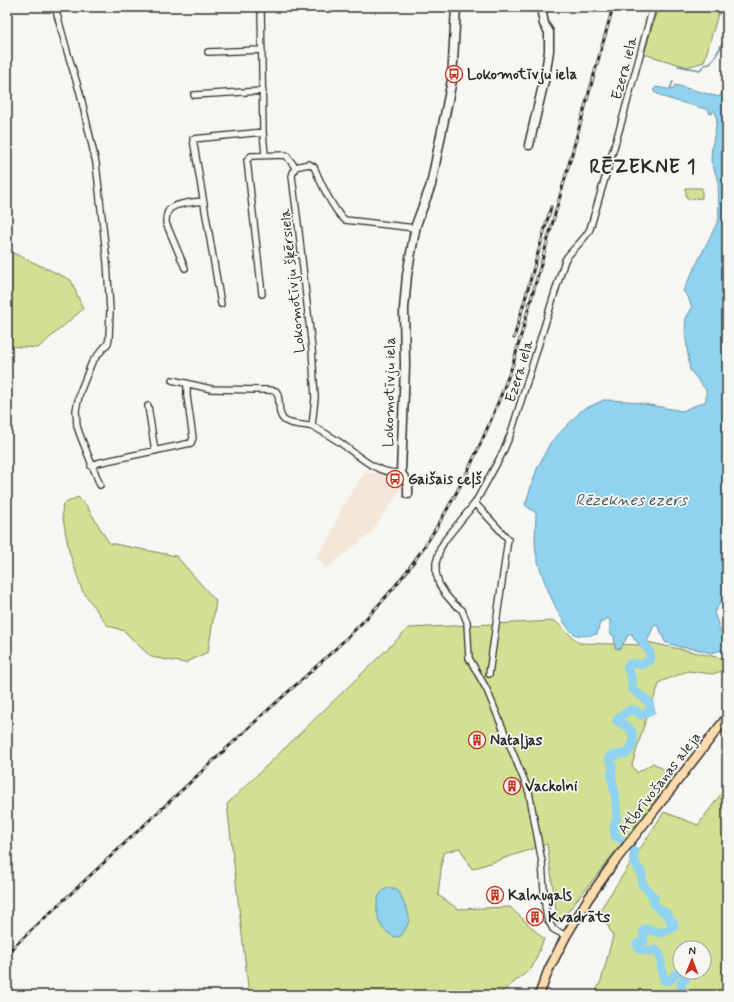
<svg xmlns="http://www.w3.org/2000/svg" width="734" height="1002" viewBox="0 0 734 1002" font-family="Mynerve,sans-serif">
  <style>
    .built { fill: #f4e5d9 }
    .green { fill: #d2e093; stroke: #7e865f; fill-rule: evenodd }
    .water { fill: #90d3f1; stroke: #6890a2 }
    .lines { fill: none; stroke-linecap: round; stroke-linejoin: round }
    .stream { stroke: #6890a2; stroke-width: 1.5 }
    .river { stroke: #90d3f1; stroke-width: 9 }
    .street-casing { stroke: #2b2b2b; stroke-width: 8 }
    .secondary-casing { stroke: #2b2b2b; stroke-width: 11 }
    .primary-casing { stroke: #2b2b2b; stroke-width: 11 }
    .street { stroke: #f6f6f2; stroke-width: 5.5 }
    .secondary { stroke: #f6f6f2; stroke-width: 8 }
    .primary { stroke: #fcdcac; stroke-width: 8 }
    .rail-casing { stroke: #2b2b2b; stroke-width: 3 }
    .rail { stroke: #f6f6f2; stroke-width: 1.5; stroke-dasharray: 4.5; stroke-linecap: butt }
    .labels { text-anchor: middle; stroke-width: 3.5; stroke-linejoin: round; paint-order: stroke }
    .street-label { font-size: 15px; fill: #2b2b2b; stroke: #f6f6f2 }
    .poi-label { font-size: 15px; font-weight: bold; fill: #2b2b2b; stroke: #f6f6f2; text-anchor: start }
    .water-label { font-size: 16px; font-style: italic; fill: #44555c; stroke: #f6f6f2 }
    .district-label { font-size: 19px; font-weight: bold; letter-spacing: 1px; fill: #2b2b2b; stroke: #f6f6f2 }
  </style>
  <rect width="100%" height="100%" fill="#f6f6f2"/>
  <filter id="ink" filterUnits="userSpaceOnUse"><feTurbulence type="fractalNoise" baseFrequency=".025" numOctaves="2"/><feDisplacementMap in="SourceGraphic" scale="8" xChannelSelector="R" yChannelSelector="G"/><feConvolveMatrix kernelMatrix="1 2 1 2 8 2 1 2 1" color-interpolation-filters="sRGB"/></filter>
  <g filter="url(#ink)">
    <!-- built -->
    <path class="built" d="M364,473H378L408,479L370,534L326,568L316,557L330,538L341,509Z"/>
    <!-- green -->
    <path class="green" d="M658,7H720L704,62L687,67L644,54Z
      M685,188H702V198L687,199Z
      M7,250L71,280L83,309L38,348L7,346Z
      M78,497L86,505L109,543L176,556L216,601L208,652L185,663L151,657L124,631L107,625L82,590L69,551L62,513L63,504Z
      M555,621L579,643L644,645L647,642L721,658H727V669L713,674L688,671L660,682L645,722L632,765L637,773L653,763L675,776L558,924L547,844L472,869L460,848L443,853L438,895L458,909L510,907L544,939L532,968L498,995H249L227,804L409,628Z
      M727,786V995H594L601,981L613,936L600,910L664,812L698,825ZM680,948H704V972H680Z"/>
    <!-- water -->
    <path class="water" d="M675,85L719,97L725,88H727V590L714,613L727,649L710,653L696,649L680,647L665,642L659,627L655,625C650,631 650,640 644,645H640L634,639L632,634H629L620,649L615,648L614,636L610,634V620L607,618L604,622H600L597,634C589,635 580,638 573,633C559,622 539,571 536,553C534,541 536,526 536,513L525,505L537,469L550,443L582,410L604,400L628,401L682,411L706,401V390L690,370L685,332L686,318L692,308L688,297L683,291L719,219L718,180L711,161L712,147L717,120L715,111H713L712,114L709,113V110L666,98L654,92V89L656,87L673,90Z
      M396,888C400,892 401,896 403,901C411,919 412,919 401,936L394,937C390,934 384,931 382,927C376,917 373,895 386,889C388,888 393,888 396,888Z"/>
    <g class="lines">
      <!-- stream -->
      <path class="stream" d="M678,66L700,70L704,65L710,64C719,51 734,29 721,15C718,11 715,8 711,7
        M670,89L673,81"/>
      <!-- river -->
      <path class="river" d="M620,839L615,836L614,827L617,816L615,793L611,775L613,766L609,759L610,756L628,753C633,746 636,735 629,728C626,725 621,724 617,721L618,718L630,710H635L641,715L647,713L651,711L649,702L632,689V679L627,667L629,664L634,663L641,665L650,660V653L647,647L644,645
        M635,851L633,859L642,874V884L654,897V905C659,908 662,912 668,914L670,920L674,924V927L662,933L645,929L643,933L644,941L637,944L639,949L646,951L657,950C665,962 658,968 665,981L670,980L680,970
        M685,972L686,979L681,983L682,992L687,995"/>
      <!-- street casing -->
      <g class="street-casing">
        <path id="street" d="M55,7L67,51L80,93L96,163L107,263L110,310L109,338L108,343L92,362L80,392L76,410L77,426L80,435L100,485
          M208,52L262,50
          M194,95L263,91
          M263,132L265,155
          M185,268L166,223C166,219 166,213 169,210C174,203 195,202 203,201
          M262,294L247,160L251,156L286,155L295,167
          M221,304L193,139L263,132L261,7
          M172,380L211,389L268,390L276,391C282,399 276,413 284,420C291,426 307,424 316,428C325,433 334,438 342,444C360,457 377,474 401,473
          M148,406L155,451
          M312,426L315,398L312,349L299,232L292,176L295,167L309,164L314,167C320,181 333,211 345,220L415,228
          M91,466L97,463L191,443L193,438L187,396V383
          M475,503L508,539L489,674
          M566,936L553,929L547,918L545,905L542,862L529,792L487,690L469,658L467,622L462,610L454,604L446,595L439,584L436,573V563L440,549L445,540L475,503L502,454L511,433L565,260C572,249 584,241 590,229L623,117L653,7"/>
      </g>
      <!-- secondary casing -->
      <g class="secondary-casing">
        <path id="secondary" d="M529,145L545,77L549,51V32L544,24L541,7
          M408,494V484L401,473L405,365L404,309L407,275L416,225L431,185L452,80L456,7"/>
      </g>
      <!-- primary casing -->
      <g class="primary-casing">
        <path id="primary" d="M539,995L549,969L566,936L588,899L612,865L727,717"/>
      </g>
      <!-- street -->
      <use href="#street" class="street"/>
      <!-- secondary -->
      <use href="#secondary" class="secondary"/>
      <!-- primary -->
      <use href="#primary" class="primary"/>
      <!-- rail casing -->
      <g class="rail-casing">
        <path id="rail" d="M514,338L551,207
          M7,953C90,876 173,799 256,721C308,673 364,628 407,571C454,508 486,437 513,364L613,7"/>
      </g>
      <!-- rail -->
      <use href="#rail" class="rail"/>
    </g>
  </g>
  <!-- icons -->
  <defs>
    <g id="bus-ring" transform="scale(0.9)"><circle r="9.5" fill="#f6f6f2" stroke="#c8321e" stroke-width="1.5"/><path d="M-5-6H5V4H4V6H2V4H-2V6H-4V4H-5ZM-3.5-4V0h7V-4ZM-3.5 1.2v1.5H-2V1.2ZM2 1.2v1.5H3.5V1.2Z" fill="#c8321e"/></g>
    <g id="building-ring" transform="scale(0.9)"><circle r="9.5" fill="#f6f6f2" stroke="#c8321e" stroke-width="1.5"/><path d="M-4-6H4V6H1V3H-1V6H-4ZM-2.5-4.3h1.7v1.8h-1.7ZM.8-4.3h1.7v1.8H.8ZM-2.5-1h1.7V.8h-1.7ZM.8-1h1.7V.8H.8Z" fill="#c8321e"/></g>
  </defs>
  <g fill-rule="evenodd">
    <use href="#bus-ring" x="454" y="74"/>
    <use href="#bus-ring" x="395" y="479"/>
    <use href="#building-ring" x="477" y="740"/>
    <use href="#building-ring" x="512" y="786"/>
    <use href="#building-ring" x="495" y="895"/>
    <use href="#building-ring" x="535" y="917"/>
  </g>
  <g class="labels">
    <!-- street labels -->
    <g class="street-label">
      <text transform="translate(624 68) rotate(-75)" y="5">Ezera iela</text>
      <text transform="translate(292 281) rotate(-96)" y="5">Lokomotīvju šķērsiela</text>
      <text transform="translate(519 371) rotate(-73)" y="5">Ezera iela</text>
      <text transform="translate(389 392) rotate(-89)" y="5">Lokomotīvju iela</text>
      <text transform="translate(659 783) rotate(-52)" y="5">Atbrīvošanas aleja</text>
    </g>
    <!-- poi labels -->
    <g class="poi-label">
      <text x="467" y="79">Lokomotīvju iela</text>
      <text x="408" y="484">Gaišais ceļš</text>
      <text x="490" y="745">Nataļjas</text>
      <text x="525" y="791">Vackolni</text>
      <text x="508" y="900">Kalnugals</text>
      <text x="548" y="922">Kvadrāts</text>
    </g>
    <!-- water labels -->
    <g class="water-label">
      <text x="631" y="505">Rēzeknes ezers</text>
    </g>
    <!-- district labels -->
    <g class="district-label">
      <text x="643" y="173">RĒZEKNE 1</text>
    </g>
  </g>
  <!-- margin -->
  <rect width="734" height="1002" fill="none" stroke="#f6f6f2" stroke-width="24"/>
  <rect x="12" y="12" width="710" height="978" fill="none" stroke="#2b2b2b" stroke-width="1.5" filter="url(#ink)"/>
  <!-- north arrow -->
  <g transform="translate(692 960) rotate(1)"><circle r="19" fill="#f6f6f2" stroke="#a5a5a2"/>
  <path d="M0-3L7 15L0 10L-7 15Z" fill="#c8321e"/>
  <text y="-6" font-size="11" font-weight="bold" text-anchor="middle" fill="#2b2b2b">N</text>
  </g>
</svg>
